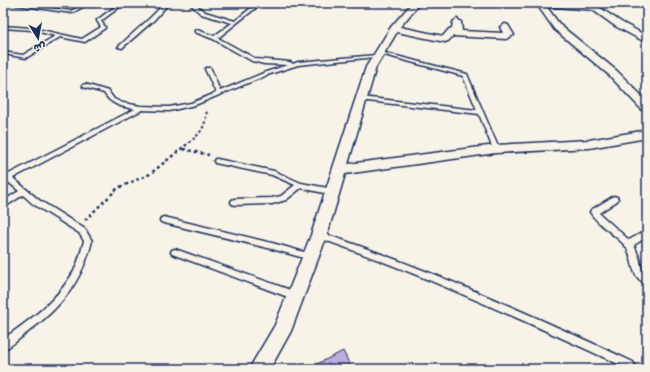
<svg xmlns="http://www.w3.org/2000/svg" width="650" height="372" viewBox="0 0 650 372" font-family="'Shantell Sans','Playpen Sans Arabic',sans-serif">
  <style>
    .building { fill: #bbaedf; stroke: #1b2f5e }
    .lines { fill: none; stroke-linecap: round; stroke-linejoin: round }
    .service-casing { stroke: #1b2f5e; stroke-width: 3 }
    .minor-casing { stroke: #1b2f5e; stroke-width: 3 }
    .path-far1 { stroke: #1b2f5e; stroke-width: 2; stroke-dasharray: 2.5 2.5; stroke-linecap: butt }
    .path { stroke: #1b2f5e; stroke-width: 2.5; stroke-dasharray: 3 3; stroke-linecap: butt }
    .service { fill: #f7f3e8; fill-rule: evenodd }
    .minor { fill: #f7f3e8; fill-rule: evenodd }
  </style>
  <rect width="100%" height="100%" fill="#f7f3e8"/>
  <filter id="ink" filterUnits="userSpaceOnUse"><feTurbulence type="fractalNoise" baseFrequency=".025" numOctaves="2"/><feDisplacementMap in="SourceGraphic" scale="8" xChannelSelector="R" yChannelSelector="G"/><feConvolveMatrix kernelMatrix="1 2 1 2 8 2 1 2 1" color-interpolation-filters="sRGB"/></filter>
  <g filter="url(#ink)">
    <!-- building -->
    <path class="building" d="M343,351L352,369H307Z"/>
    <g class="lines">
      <!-- service casing -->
      <g class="service-casing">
        <path id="service" d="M8,3H19L71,11L85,3H90L72,13L10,4Z
          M92,3L134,5L146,3H169L154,20L122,48L118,47L150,18L162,6C148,5 135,7 121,6L101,21L105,27V28L85,42L60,37L26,58L3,54V52L23,55L55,36L32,30L3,28V26L32,28L82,39L101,27L97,21V20L116,6L94,4Z
          M189,3H194L205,12L235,21L257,3H262L218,38L256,59L290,62L293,64L298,62L376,55L378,56L376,57L298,65L270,74L195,105L169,111L142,110L13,178L39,200L85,229L92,241C82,282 61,307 28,332C20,338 12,346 3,350V339C29,321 58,300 74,271C79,261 81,251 84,241L79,233L33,204L23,195L3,208V201L19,191L7,181L3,183V177L135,109C122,107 111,105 104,93L83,87V85L85,84L108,91L114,99L123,103L141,106L169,107L191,103L216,93L205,69L206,68H210L211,69L220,91L266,72L288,65L264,64L252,61L213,39L195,32V30H197L214,36L232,23L201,14Z
          M540,4L595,8L597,9L595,10L541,6H540Z
          M377,51L467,74L499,149L498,151H496L493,149L479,114L359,100V98L361,97L477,110L463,76L377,53Z
          M215,159H217L274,171L301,183L333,189L336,190L337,192L336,194L333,195L301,188L286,200L272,204L235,205L232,204L231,202L232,200L235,199L272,198L281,196L295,185L272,175L215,163L214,161Z
          M614,196L617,197L618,199L617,201L599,213L629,240L647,230V237L634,245L639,257L642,270L647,275V284C629,277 635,260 626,247C624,244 620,241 617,238C608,230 597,223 590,212L591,210Z
          M164,217L272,243L311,254L314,255L315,257L314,259L311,260L272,249L164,223L161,222L160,220L161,218Z
          M319,232C427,268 530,314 633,362L635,365L633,368H627C524,321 423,274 316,237L315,235L316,233Z
          M175,249L296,292L299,293L300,296L299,299L296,300L172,254L171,252L172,250Z"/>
      </g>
      <!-- minor casing -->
      <g class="minor-casing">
        <path id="minor" d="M412,3H420L400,27L443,36L449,29L452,28L453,22L457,19L461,22L462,31L503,33L500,27L505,24L508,25L514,35L506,39L453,36L448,41L445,42L397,32L376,67L348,164L496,145L589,140L647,130V138L589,148L496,153L345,174L327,235L291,331L270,369H249L275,325L311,235L366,67L391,27Z
          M536,3H544L560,25L617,71L647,101V112L643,111L609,75L554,29Z
          M583,3H593L621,22L647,36V43L615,26Z"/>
      </g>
      <!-- path-far1 -->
      <path class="path-far1" d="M185,146C201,133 205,130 207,109"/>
      <!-- path -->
      <path class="path" d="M183,149L209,155
        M85,220L118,188L150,174L186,145"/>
      <!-- service -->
      <use href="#service" class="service"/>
      <!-- minor -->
      <use href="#minor" class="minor"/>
    </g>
  </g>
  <!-- margin -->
  <rect width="650" height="372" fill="none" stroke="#f7f3e8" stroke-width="16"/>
  <rect x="8" y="8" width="634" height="356" fill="none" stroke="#1b2f5e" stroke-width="1.5" filter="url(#ink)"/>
  <!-- north arrow -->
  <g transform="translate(38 38) rotate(169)" stroke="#f7f3e8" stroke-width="3" paint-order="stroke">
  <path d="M0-3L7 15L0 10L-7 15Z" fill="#1b2f5e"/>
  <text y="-6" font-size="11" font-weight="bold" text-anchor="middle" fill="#1b2f5e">ش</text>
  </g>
</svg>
